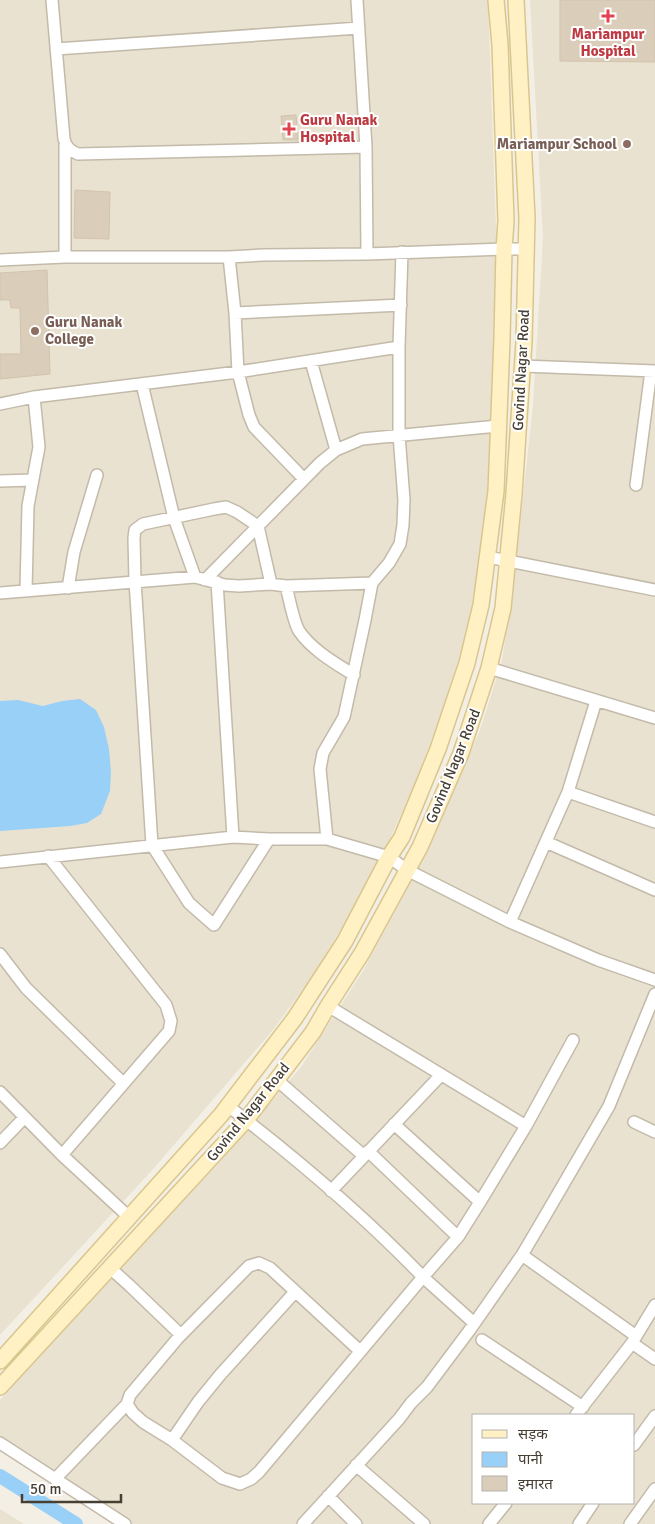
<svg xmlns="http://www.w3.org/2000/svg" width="655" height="1524" viewBox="0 0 655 1524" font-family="Signika,'Noto Sans Devanagari',sans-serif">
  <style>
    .residential { fill: #e9e2d1; fill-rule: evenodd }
    .water { fill: #99d0f8 }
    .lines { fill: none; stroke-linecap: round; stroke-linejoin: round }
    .canal { stroke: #99d0f8; stroke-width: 14 }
    .building { fill: #dacebb; stroke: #d2c3ab }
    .street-casing { stroke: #c3baa9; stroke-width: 14 }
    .secondary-casing { stroke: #d9c68e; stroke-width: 18 }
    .street { stroke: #fff; stroke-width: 11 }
    .secondary { stroke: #fff1c3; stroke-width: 15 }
    .health-dot { fill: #e0444e; stroke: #fff; stroke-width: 2 }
    .education-dot { fill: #8d6e63; stroke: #fff; stroke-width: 2 }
    .labels { text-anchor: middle; stroke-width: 4; stroke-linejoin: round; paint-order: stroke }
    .health-label { font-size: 15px; font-weight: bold; fill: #be3a42; stroke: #fff }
    .education-label { font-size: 15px; font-weight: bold; fill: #785e54; stroke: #fff; text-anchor: end }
    .street-label { font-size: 15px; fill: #473f33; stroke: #fff }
  </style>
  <rect width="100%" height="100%" fill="#f4efe4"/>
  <!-- residential -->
  <path class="residential" d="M0,0H488L496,229L493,363L488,480L479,575L462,648L441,713L415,784L390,839L347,920L308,982L272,1031L155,1167L0,1335Z
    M530,0H655V1524H129L0,1440V1400L85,1305L216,1166L301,1067L363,971L426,854L480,730L502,661L514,578L533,405L543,238ZM474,1415H634V1503H474Z
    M0,1509L24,1524H0Z"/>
  <!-- water -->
  <path class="water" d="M80,699L96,710L104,727L109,749L111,772L110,791L101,814L87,823L70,826L0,831V701L18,700L43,706L62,701Z"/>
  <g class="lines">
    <!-- canal -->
    <path class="canal" d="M0,1476L76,1524"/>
  </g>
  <!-- building -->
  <path class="building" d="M560,0H655V62L560,61Z
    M296,115L298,140H283L281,116Z
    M75,190L110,192L109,239L74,238Z
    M47,270L50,374L0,379V354H21L20,308H11L10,300H0V273Z"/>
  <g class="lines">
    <!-- street casing -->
    <g class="street-casing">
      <path id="street" d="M52,0L64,139C66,147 70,151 78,154L366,147
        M357,0L366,147L367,254
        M56,49L359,28
        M65,257V145
        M229,257L235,313L238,372L249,415L254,427L304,479
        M0,260L65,257H229L263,255L367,254L504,249H527
        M235,313L401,305
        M311,361L336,450
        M522,366L655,371
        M142,384L174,518L195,577
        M0,404L34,397L238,372L399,347
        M0,481L33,480
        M636,485L651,371
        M488,557L655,590
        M205,580L320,463L336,450L362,439L498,426
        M217,582L233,837
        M286,586C289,597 293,621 299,631C312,650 335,663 354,675
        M68,588L74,552L97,475
        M26,591L28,506L39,447L34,397
        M0,593L195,577L225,585L239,586L271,584L286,586L372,583
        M489,668L655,718
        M568,792L655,822
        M269,839L214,925L189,903L152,845L135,581L134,538L135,530L143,524L214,509L226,507L237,512L258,526L271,584
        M327,839L320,769L323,753L344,717L365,620L372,583L389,563L400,544L403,525L404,500L399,435V347L402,252
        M546,842L655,890
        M48,856L166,1005L171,1021L169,1031L62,1155
        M0,862L233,837L269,839H327L389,857L407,870L510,922L598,960L655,980
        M510,922L568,792L596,701
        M0,954L26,988L123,1083
        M328,1006L526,1126
        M277,1080L364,1156
        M0,1092L62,1155L129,1217
        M634,1122L655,1132
        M394,1124L480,1202
        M0,1143L24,1118
        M368,1151L458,1237
        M331,1191L441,1075
        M522,1255L636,1336
        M110,1268L129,1285L181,1335
        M474,1323L423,1277L458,1237L480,1202L526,1126L573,1040
        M482,1340L583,1407
        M632,1343L655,1359
        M127,1404L133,1413L143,1422L172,1440L222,1478L240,1484L251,1479L259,1472L423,1277C363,1215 296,1158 228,1106
        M576,1415L632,1343L655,1305
        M172,1440L198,1402L220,1375L295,1292
        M0,1443L125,1524
        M634,1445L655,1416
        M356,1465L424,1524
        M55,1479L127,1404L130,1395L178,1338L249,1266L259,1263L270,1268L360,1351
        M328,1496L356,1524
        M303,1524L399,1419L411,1403L427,1387L469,1331L522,1255L545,1216L609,1106L655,994
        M489,1524L506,1503
        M579,1524L593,1503
        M630,1524L655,1489"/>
    </g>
    <!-- secondary casing -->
    <g class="secondary-casing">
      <path id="secondary" d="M0,1361L221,1115L295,1018L345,941L389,857L402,837L438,749L467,663L481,605L496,491L502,339L504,249L506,221L500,45L496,0
        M0,1387L246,1120L313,1032L328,1006L362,953L420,847L461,753L489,668L503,608L514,494L524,342L527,218L516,0"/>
    </g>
    <!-- street -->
    <use href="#street" class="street"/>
    <!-- secondary -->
    <use href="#secondary" class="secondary"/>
  </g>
  <!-- markers -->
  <g class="health-dot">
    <path d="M605.5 8.5h5v5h5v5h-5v5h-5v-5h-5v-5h5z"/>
    <path d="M286.5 121.5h5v5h5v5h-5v5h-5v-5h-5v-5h5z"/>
  </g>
  <g class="education-dot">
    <circle cx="627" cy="144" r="5"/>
    <circle cx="35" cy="331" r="5"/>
  </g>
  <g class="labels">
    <!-- health labels -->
    <g class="health-label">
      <text x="608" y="39">Mariampur<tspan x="608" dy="17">Hospital</tspan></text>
      <text x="300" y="125" text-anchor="start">Guru Nanak<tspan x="300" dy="17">Hospital</tspan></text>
    </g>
    <!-- education labels -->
    <g class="education-label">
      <text x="617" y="149">Mariampur School</text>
      <text x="45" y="327" text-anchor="start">Guru Nanak<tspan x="45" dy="17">College</tspan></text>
    </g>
    <!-- street labels -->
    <g class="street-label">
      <text transform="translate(521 370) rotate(-87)" y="5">Govind Nagar Road</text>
      <text transform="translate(453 766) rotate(-68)" y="5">Govind Nagar Road</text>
      <text transform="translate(248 1112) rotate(-51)" y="5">Govind Nagar Road</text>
    </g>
  </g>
  <!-- legend -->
  <rect x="472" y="1414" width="162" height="90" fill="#ffffff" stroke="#b5b2ad"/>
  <rect x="482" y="1430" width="25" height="8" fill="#fff1c3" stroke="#b5b2ad"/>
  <text x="518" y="1439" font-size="15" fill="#473f33">सड़क</text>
  <rect x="482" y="1452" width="25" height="15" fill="#99d0f8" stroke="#b5b2ad"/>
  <text x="518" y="1464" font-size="15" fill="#473f33">पानी</text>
  <rect x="482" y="1476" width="25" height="15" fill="#dacebb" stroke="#b5b2ad"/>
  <text x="518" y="1489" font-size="15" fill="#473f33">इमारत</text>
  <!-- scale -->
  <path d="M22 1494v8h99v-8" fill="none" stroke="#473f33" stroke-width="2.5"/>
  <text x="30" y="1494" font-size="15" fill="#473f33" stroke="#ffffff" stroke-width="4" paint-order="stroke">50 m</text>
</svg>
